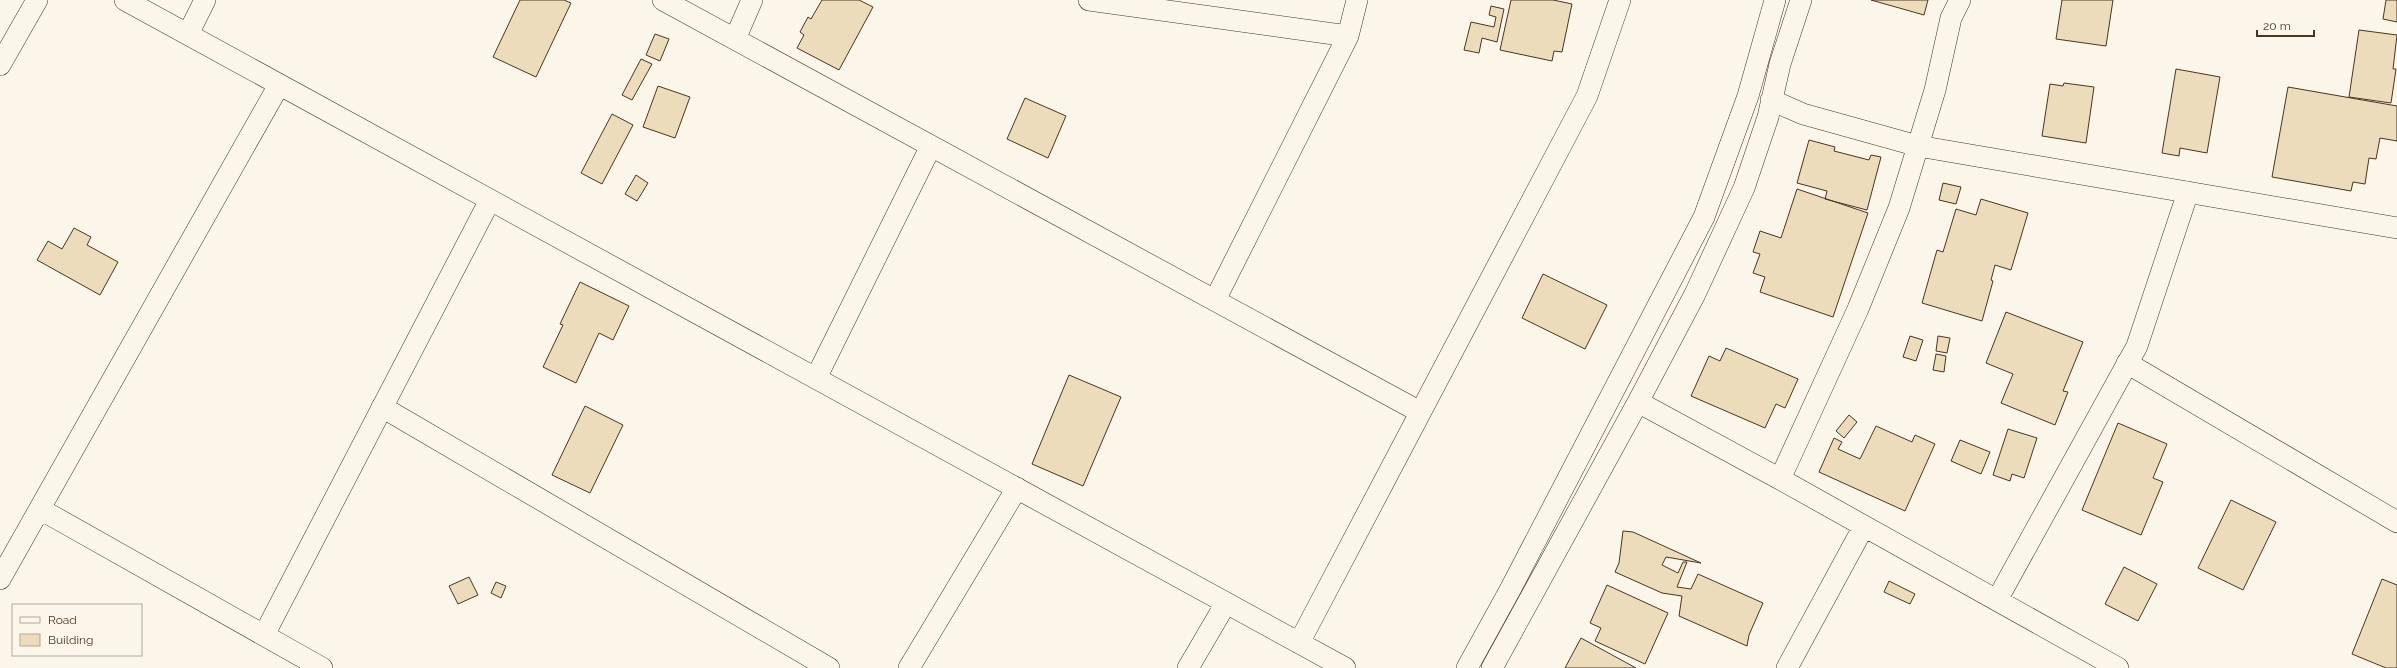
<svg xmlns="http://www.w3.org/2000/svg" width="2397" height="668" viewBox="0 0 2397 668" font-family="Raleway,sans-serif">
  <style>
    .building { fill: #ecdcbc; stroke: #4a3520 }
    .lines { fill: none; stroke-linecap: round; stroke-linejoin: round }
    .minor-casing { stroke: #4a3520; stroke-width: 22 }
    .minor { stroke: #fbf6e9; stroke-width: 21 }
  </style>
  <rect width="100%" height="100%" fill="#fbf6e9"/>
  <!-- building -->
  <path class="building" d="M520,0H564L571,3L536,77L493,57Z
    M822,0H859L873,7L839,70L797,48L804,35L800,32L808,17L811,19Z
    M1511,0H1553L1572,4L1562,52L1554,51L1552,61L1500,50Z
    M1871,0H1928L1924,15Z
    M2062,0H2113L2106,46L2056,39Z
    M2386,0H2397V22L2383,19Z
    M1491,6L1504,9L1497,42L1482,38L1479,53L1464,50L1471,22L1494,27L1496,17L1489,15Z
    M2359,30L2397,35L2393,69H2396L2391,103L2349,97Z
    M655,34L669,39L660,61L646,55Z
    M641,59L652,64L632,100L622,95Z
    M2176,69L2220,77L2207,153L2180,148L2179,156L2162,153Z
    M2064,83L2094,87L2086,143L2042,136L2050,84L2063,86Z
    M658,86L690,97L675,138L643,127Z
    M2288,87L2397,106V141L2380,138L2376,159L2369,158L2365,184L2353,182L2351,191L2272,177Z
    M1025,98L1066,116L1048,158L1007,139Z
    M612,114L633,125L602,184L581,173Z
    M1809,140L1835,147L1834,151L1869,160L1871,155L1881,157L1867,210L1825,199L1827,191L1797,183Z
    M636,175L648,183L637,201L625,194Z
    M1943,183L1961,187L1956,204L1939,200Z
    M1797,189L1868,213L1833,317L1760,292L1765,277L1753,273L1760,254L1753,252L1760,231L1781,238Z
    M1981,199L2028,213L2011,270L1995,265L1991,280L1993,281L1982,321L1922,303L1937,250L1943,252L1956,209L1976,215Z
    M74,228L91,237L87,245L118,262L100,295L37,260L48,241L62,249Z
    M1543,274L1607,305L1585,349L1522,318Z
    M580,282L629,306L613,340L599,333L576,383L543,367L563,325L560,324Z
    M2006,312L2083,342L2063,391L2068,392L2055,425L2001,403L2013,374L1986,363Z
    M1910,336L1923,340L1916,361L1903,357Z
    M1938,336L1950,338L1947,353L1936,351Z
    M1726,348L1798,379L1785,408L1776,404L1765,428L1691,396L1709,356L1720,361Z
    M1936,354L1946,356L1944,372L1933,370Z
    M1069,375L1121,397L1083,486L1032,464Z
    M585,406L623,425L590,493L552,475Z
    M1849,415L1857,422L1844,438L1836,431Z
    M2118,423L2167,444L2153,478L2163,482L2141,535L2082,510Z
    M1876,426L1912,442L1915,435L1935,444L1905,511L1819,472L1834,438L1842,442L1838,449L1860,459Z
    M2008,429L2037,438L2024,478L2012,474L2010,481L1993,475Z
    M1960,440L1990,452L1981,474L1951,461Z
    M2231,500L2276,522L2243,590L2198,568Z
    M1623,531L1633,532L1701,563L1666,557L1662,565L1678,573L1683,562H1687L1677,587L1691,589L1698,574L1763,603L1749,635L1747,646L1679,616L1682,596L1662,593L1615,572L1619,563Z
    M2124,567L2157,584L2138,621L2105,604Z
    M469,577L478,595L458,604L449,586Z
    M2382,579L2397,585V668H2386L2352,654Z
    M1889,581L1915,594L1910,604L1884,592Z
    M496,582L506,586L501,598L491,593Z
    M1607,585L1668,613L1645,664L1595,641L1601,628L1590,623Z
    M1581,638L1636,668H1565Z"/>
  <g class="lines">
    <!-- minor casing -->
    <g class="minor-casing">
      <path id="minor" d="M125,0L1345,668
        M663,0L1420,412
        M1089,0L1348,36
        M188,34L205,0
        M735,39L752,0
        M0,65L37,0
        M1771,100L1803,114L1918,146L2397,228
        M1215,300L1348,36L1357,0
        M2127,363L2397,522
        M816,378L931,146
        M1638,402L1780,479L2118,668
        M382,407L829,668
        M1780,479L1858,309L1899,208L1935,90L1951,18L1960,0
        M40,509L322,668
        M0,579L279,85
        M1997,600L2137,346L2188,192
        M264,635L490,200
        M1299,643L1587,96L1620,0
        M909,668L1017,488
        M1188,668L1226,603
        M1467,668L1511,588L1704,217L1748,96L1775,0
        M1492,668L1638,402L1695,294L1744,188L1768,117L1780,64L1801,0
        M1787,668L1864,526"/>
    </g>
    <!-- minor -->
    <use href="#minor" class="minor"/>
  </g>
  <!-- legend -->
  <rect x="12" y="604" width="130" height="52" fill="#fbf6e9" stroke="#b4a999"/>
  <rect x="20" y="617" width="20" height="6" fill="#fbf6e9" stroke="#b4a999"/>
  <text x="48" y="624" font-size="12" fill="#4a3520">Road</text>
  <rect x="20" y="634" width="20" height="12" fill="#ecdcbc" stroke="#b4a999"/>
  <text x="48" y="644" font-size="12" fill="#4a3520">Building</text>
  <!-- scale -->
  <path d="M2257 30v6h57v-6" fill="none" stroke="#4a3520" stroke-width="2"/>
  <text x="2263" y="30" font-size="12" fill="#4a3520" stroke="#fbf6e9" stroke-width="3" paint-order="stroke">20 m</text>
</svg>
